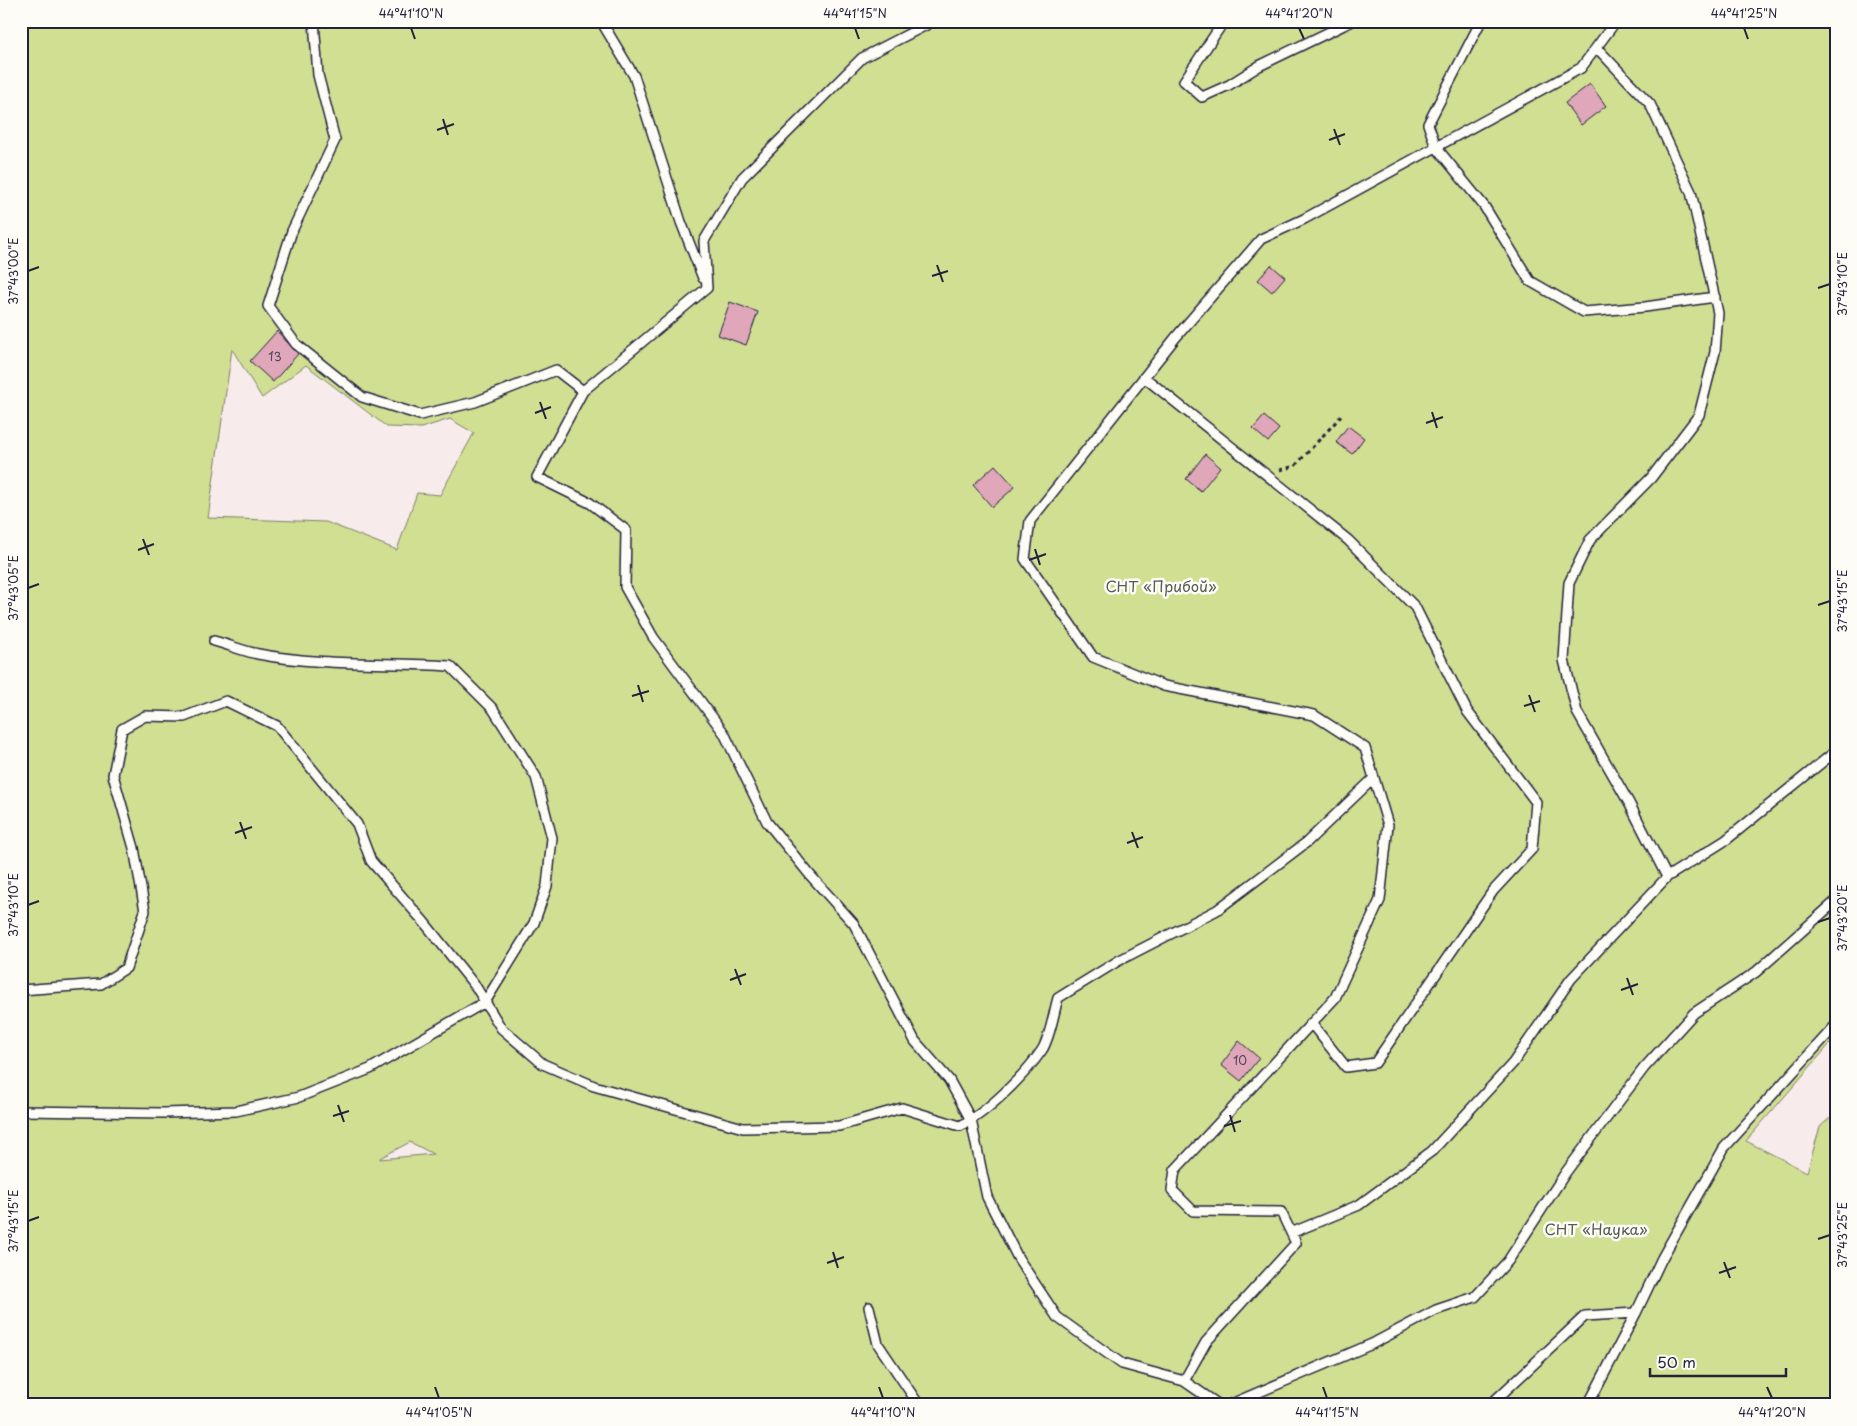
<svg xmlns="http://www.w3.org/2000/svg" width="1857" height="1426" viewBox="0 0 1857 1426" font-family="'Playpen Sans',sans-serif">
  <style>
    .green { fill: #d1df93; stroke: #7a8067; fill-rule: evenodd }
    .building { fill: #dfa7b9; stroke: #22223b }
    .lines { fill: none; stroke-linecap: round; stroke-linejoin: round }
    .service-casing { stroke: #22223b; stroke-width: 12 }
    .path { stroke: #22223b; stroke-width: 3; stroke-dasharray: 4 4; stroke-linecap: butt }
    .service { stroke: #fdfcf7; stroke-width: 9 }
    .ticks { fill: none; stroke: #22223b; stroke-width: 2 }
    .labels { text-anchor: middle; stroke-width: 5; stroke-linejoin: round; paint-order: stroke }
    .number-label { font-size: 12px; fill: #51435a }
    .park-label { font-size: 15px; fill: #575b55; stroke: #fdfcf7 }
    .neatline { fill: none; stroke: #22223b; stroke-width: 2 }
    .ticks-label { font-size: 12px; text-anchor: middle; fill: #22223b }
  </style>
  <rect width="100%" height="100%" fill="#f7ebeb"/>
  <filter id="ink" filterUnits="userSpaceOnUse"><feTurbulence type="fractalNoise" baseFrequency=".02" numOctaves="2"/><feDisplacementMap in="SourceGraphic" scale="10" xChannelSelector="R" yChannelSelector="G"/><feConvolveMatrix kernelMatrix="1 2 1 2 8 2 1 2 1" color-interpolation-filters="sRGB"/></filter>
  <g filter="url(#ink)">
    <!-- green -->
    <path class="green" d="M21,21H1836V1037L1746,1141L1807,1172L1820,1127L1836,1112V1405H21ZM232,349L262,398L306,365L387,427L421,428L450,419L474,433L440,495L417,493L397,550L326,522L208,518ZM410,1142L433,1154L380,1159V1158Z"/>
    <!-- building -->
    <path class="building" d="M1590,84L1606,106L1581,125L1565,103Z
      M1271,265L1285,277L1272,292L1258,280Z
      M730,302L758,312L746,345L718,335Z
      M277,331L298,354L273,382L250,361Z
      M1264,416L1279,429L1268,442L1253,429Z
      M1348,426L1364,438L1352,454L1336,442Z
      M1205,454L1220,467L1201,491L1186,479Z
      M995,465L1015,487L992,507L973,485Z
      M1239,1041L1259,1058L1241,1081L1221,1065Z"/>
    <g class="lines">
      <!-- service casing -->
      <g class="service-casing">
        <path id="service" d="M314,21L318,75L335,140L292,231L268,306L296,344L362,397L420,415L475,402L556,370L583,391
          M601,21L634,76L681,222L703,278
          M934,21L862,58L742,178L704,241L707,288L583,391L537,477L590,503L626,530L625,587L653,637L724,733L767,822L810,875L854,924L915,1041L949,1080L971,1120L987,1197L1018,1258L1057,1317L1122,1364L1184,1381L1219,1405
          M1224,21L1184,81L1202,97L1229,85L1259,66L1352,21
          M1481,21L1428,124L1436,147L1484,206L1530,281L1584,312L1645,307L1715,297
          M1597,48L1650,104L1691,192L1718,313L1715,352L1699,415L1651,478L1590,540L1569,583L1564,660L1577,712L1629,803L1667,877
          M1144,377L1348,540L1415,607L1467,711L1536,802L1532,849L1493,891L1375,1063L1346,1067L1311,1023
          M21,990L101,984L126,968L145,911L134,848L113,775L122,729L145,716L184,717L226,701L277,726L357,824L371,861L424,922L476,987L501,1028L543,1064L594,1086L743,1128L839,1126L902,1108L960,1126C987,1113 1025,1075 1042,1050C1050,1038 1054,1012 1058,998L1118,961L1217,910L1307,842L1374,778
          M21,1111L164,1113L236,1111L299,1097L370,1069L485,1002L534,923L547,886L552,838L536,777L493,709L450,666C387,662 320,666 258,654C243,651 229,645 214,641
          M1291,1233L1359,1205L1432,1151L1513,1063L1571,979L1667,877L1726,840L1836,751
          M869,1307L878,1344L919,1405
          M1184,1381L1206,1342L1296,1243L1281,1212L1193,1211L1172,1190L1175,1170L1335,998L1380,900L1388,825L1365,748L1314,715L1164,686L1093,657L1025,559L1030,521L1176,337L1261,239L1304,219L1581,68L1616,21
          M1229,1405L1372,1344L1436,1310L1475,1297L1508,1261L1566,1172L1644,1068L1694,1013L1756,972L1836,901
          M1490,1405L1585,1316L1636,1313
          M1588,1405L1636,1313L1662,1258L1724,1148L1836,1025"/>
      </g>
      <!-- path -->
      <path class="path" d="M1280,470L1295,466L1343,414"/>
      <!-- service -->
      <use href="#service" class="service"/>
    </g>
  </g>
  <!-- ticks -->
  <path class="ticks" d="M411,28L415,39M855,28L859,39M1299,28L1304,39M1744,28L1748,39M443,119L448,135M1334,129L1340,145M437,130L454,124M1329,140L1345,134M937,265L943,282M28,271L39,267M932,276L948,271M1818,288L1830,284M540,402L546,419M1432,412L1437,428M535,413L551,407M1426,423L1443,417M143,539L149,555M1035,549L1040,565M138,550L154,544M1029,560L1046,554M28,588L39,584M1818,605L1830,601M638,685L643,702M1529,695L1535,712M632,696L649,691M1524,706L1540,701M240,822L246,839M1132,832L1138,848M235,833L252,827M1127,843L1143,837M28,905L39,901M1818,922L1830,918M735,969L741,985M1627,978L1633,995M730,980L746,974M1621,990L1638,984M338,1105L344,1122M1230,1115L1235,1132M333,1116L349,1111M1224,1126L1241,1121M28,1221L39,1217M1818,1239L1830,1235M833,1252L838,1268M1724,1262L1730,1278M827,1263L844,1257M1719,1273L1736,1267M435,1387L439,1398M879,1387L883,1398M1323,1387L1327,1398M1767,1387L1772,1398"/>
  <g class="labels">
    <!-- number labels -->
    <g class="number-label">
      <text x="275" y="361">13</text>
      <text x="1240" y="1065">10</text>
    </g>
    <!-- park labels -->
    <g class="park-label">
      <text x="1161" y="592">СНТ «Прибой»</text>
      <text x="1596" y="1235">СНТ «Наука»</text>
    </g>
  </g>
  <!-- margin -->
  <rect width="1857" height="1426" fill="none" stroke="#fdfcf7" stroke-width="55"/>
  <!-- scale -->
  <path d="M1650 1368v8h136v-8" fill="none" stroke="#22223b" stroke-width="2.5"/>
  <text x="1657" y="1368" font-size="15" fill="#22223b" stroke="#fdfcf7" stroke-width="4" paint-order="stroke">50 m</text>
  <rect x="28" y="28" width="1802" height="1370" class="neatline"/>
  <g class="ticks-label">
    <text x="411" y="18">44°41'10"N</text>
    <text x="855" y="18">44°41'15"N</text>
    <text x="1299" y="18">44°41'20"N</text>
    <text x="1744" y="18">44°41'25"N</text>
    <text transform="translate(14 271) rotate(-90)" y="4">37°43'00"E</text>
    <text transform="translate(1843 284) rotate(-90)" y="4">37°43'10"E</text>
    <text transform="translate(14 588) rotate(-90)" y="4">37°43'05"E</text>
    <text transform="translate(1843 601) rotate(-90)" y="4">37°43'15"E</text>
    <text transform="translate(14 905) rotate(-90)" y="4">37°43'10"E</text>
    <text transform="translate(1843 918) rotate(-90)" y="4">37°43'20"E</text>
    <text transform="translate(14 1221) rotate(-90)" y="4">37°43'15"E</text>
    <text transform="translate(1843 1235) rotate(-90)" y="4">37°43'25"E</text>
    <text x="439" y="1417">44°41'05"N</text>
    <text x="883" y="1417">44°41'10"N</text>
    <text x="1327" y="1417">44°41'15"N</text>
    <text x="1772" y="1417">44°41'20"N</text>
  </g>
</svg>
